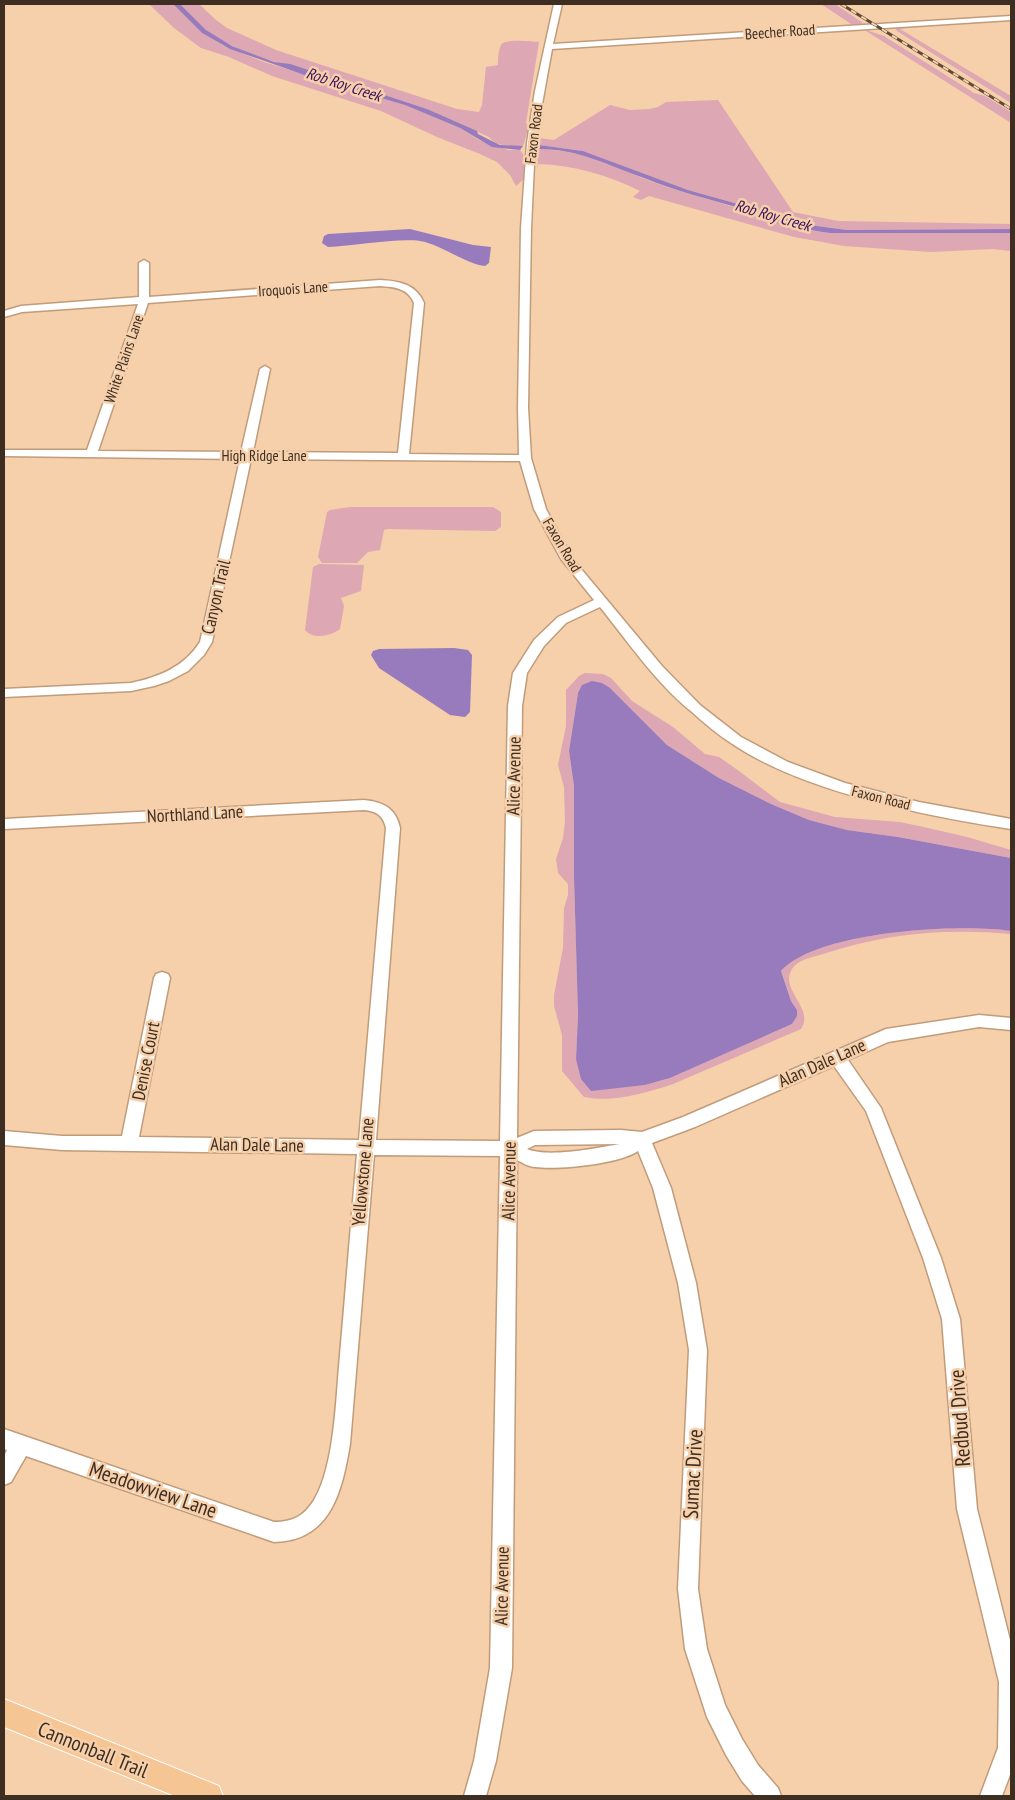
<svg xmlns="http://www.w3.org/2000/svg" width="1015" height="1800" viewBox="0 0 1015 1800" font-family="'PT Sans Narrow',sans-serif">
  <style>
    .green { fill: #dda7b3 }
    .water { fill: #987bbc }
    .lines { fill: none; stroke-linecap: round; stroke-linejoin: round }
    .minor-casing { stroke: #c19c7a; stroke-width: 3 }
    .major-casing { stroke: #fff; stroke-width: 2 }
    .minor { fill: #fff; fill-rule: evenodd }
    .major { fill: #f6c594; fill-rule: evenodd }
    .rail-casing { stroke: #604b3a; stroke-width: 3 }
    .rail { stroke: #f6cfab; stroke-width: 2; stroke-dasharray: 6; stroke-linecap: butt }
    .labels { text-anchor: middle; stroke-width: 5; stroke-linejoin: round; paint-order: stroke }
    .far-street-label { font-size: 15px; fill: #3e2e21; stroke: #f6cfab }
    .far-water-label { font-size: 16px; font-style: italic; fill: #3c1160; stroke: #f6cfab }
    .street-label { font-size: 18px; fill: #3e2e21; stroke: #f6cfab }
    .near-street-label { font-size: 21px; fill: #3e2e21; stroke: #f6cfab }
  </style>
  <rect width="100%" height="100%" fill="#f6cfab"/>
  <!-- green -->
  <path class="green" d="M149,4H173L202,33L224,46L264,62L405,105L460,128L479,140L508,150H520L525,157L524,179L516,186L510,175L497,162L480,154L437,137L381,111L272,76L229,57L201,48L174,28Z
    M180,4H199L216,20L227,28L276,50L457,109L479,112L482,105L486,67L498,65C498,60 498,51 501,45C504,38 532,42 539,42L526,123L529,126L523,146C511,146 497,147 489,137L427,109L286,64C267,63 218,41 205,29C196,21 189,12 180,4Z
    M821,4H835L863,23L854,26Z
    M919,26L900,29L1011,96V103L897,31L895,28Z
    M863,29L884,36L974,93L985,96L1011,112V123Z
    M718,100L793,212L838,221L1011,224V229L847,230L817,226L769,215L745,206L688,190L583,151L539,145V138L554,140L610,105L630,110L650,109L658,107L666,102Z
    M538,149C578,150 605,162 640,177C674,191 708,198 742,210C772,219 799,230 830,233H1011V251L993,249L931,252L844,246L794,237L649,196L641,200L633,197L640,191C608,175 574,165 538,164L537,169Z
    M350,507H493L501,512V527L495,531L387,529L384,530L380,550L368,552L357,563H322L318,557L327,512L330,510Z
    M319,564L364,565L361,591L341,598L344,606L340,629C331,636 313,640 305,630L313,567Z
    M585,673L603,674L611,678L632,701L673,727L705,754L719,757L739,771L780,802L835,817L900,822L928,828L967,837L1011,850V858L898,837L847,830L809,820L771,804L719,778L667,745L610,688L578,693L569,751L574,786V878L578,1015L576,1059L591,1090L645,1085L670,1078L792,1024L797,1010L791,1001L781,971C817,931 960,923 1011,931V934C945,928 886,933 823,954C813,957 797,960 792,969C779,990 815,1008 801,1029L673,1084C646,1093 612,1103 584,1097L562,1071V1035L554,1006V995L563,948L564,908L568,895V884L558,873L556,859L563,838L565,821L564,787L558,765L566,726V690L579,676Z"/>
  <!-- water -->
  <path class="water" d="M173,4H180L206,30L232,46L274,62L290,64L427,109L477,131L478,134L500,145L523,146L520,150L492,147L460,128L405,105L316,79L230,49L202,33Z
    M539,145L583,151L688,190L745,206L769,215L817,226L847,230L1011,229V233H830C799,230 772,219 742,209C709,199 676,191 644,178C607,165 579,149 538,149Z
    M410,229L473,245L491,247L489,263L485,266C468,265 440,244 420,241C396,238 354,246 328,247L322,243L324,236L328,234Z
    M454,648L468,650L472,655L470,712L465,717L450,715L379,668L371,655L373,651L379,649Z
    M592,681L602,683L610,688L667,745L719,778L771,804L809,820L847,830L898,837L1011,858V931C960,923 817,931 781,971L791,1001L797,1010V1016L792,1024L670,1078L645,1085L591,1091L581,1079L576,1059L578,1015L574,878V786L569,751L578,693L582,685Z"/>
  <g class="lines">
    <!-- minor casing -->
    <g class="minor-casing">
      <path id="minor" d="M554,4H562L553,44L1011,16V20L552,49L535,143L531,228L528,408L531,458L546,509L572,558L662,666L700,705L741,737L788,762L845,783L919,802L1011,819V829C925,816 803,792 731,743C717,734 704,723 692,712C656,683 629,643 600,607L566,623L544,646L527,673L522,706L517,1138L534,1131L621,1130L642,1132L683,1117L886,1029L979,1015L1011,1018V1030L979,1027L888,1042L848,1060L881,1108L941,1258L960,1319L977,1509L1011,1644V1772L1002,1796H980L998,1748L999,1682L957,1509L942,1319L923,1258L866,1111L834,1066L695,1127L652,1143L671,1188L696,1283L707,1350L698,1589L707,1649L725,1705L742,1739L758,1765L778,1788L781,1796H755L742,1781L726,1755L707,1717L685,1649L678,1589L689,1350L678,1283L653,1188L638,1151C619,1164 559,1170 535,1167C529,1167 523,1163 517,1160L512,1668L496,1761L486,1796H464L474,1761L490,1668L500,1156L374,1155L350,1444C342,1491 331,1541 274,1542L26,1456L11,1482L4,1485V1456L7,1450L4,1449V1429L274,1522C293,1522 304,1516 314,1500C335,1465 336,1396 340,1355C346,1288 351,1221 357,1154L62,1150L4,1145V1131L62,1136H122L154,978L156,974L162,972L168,974L170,978L139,1137L359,1140L386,828C383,815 376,811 364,810L4,829V819L364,800C383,802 396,808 400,828L376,1140L500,1141L508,706L513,673L534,640L558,617L594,600L561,559L534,509L520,461L251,459L212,642L204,655L188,671L169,681L154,686L131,691L4,697V689L131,683C159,677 184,667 200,642L240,459L4,456V450H87L138,304L22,312L4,317V311L21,306L139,297V263L144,260L149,263V297L380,280C399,281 416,284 424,303L409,454L519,455L518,408L521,228L527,143L535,91ZM380,286C394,287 408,288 414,303L398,453L253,452L270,369L265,366L260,369L241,452L98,451L148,303ZM620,1144C597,1148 548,1158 527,1149L535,1145Z"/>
    </g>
    <!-- major casing -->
    <g class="major-casing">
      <path id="major" d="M4,1699L219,1786L223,1796H175L4,1727Z"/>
    </g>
    <!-- minor -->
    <use href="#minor" class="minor"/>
    <!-- major -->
    <use href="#major" class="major"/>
    <!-- rail casing -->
    <g class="rail-casing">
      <path id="rail" d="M841,4L1011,109"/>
    </g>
    <!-- rail -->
    <use href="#rail" class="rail"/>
  </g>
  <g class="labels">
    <!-- far-street labels -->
    <g class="far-street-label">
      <text transform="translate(780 32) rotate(-4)" y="5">Beecher Road</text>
      <text transform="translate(534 134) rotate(-83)" y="5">Faxon Road</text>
      <text transform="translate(293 289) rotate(-4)" y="5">Iroquois Lane</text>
      <text transform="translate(124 359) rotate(-71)" y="5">White Plains Lane</text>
      <text x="264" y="461">High Ridge Lane</text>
      <text transform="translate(562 545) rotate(59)" y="5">Faxon Road</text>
      <text transform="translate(881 798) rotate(14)" y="5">Faxon Road</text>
    </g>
    <!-- far-water labels -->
    <g class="far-water-label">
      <text transform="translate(344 84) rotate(18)" y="6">Rob Roy Creek</text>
      <text transform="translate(773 215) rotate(16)" y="6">Rob Roy Creek</text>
    </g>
    <!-- street labels -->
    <g class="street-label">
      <text transform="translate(216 597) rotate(-77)" y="6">Canyon Trail</text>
      <text transform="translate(514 776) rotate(-89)" y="6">Alice Avenue</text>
      <text transform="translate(195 814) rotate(-3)" y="6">Northland Lane</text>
      <text transform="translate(146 1061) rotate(-79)" y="6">Denise Court</text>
      <text transform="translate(822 1063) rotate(-24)" y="6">Alan Dale Lane</text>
      <text transform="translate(257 1145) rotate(1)" y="6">Alan Dale Lane</text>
      <text transform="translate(363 1172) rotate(-85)" y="6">Yellowstone Lane</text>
      <text transform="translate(509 1181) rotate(-89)" y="6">Alice Avenue</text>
      <text transform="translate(502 1586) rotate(-89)" y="6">Alice Avenue</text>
    </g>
    <!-- near-street labels -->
    <g class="near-street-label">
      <text transform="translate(960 1418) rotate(-94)" y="7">Redbud Drive</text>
      <text transform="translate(693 1474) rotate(-87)" y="7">Sumac Drive</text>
      <text transform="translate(153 1490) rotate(19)" y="7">Meadowview Lane</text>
      <text transform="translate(93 1750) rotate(22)" y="7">Cannonball Trail</text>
    </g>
  </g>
  <!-- border -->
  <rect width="1015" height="1800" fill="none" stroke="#3e2e21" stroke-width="10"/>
</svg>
